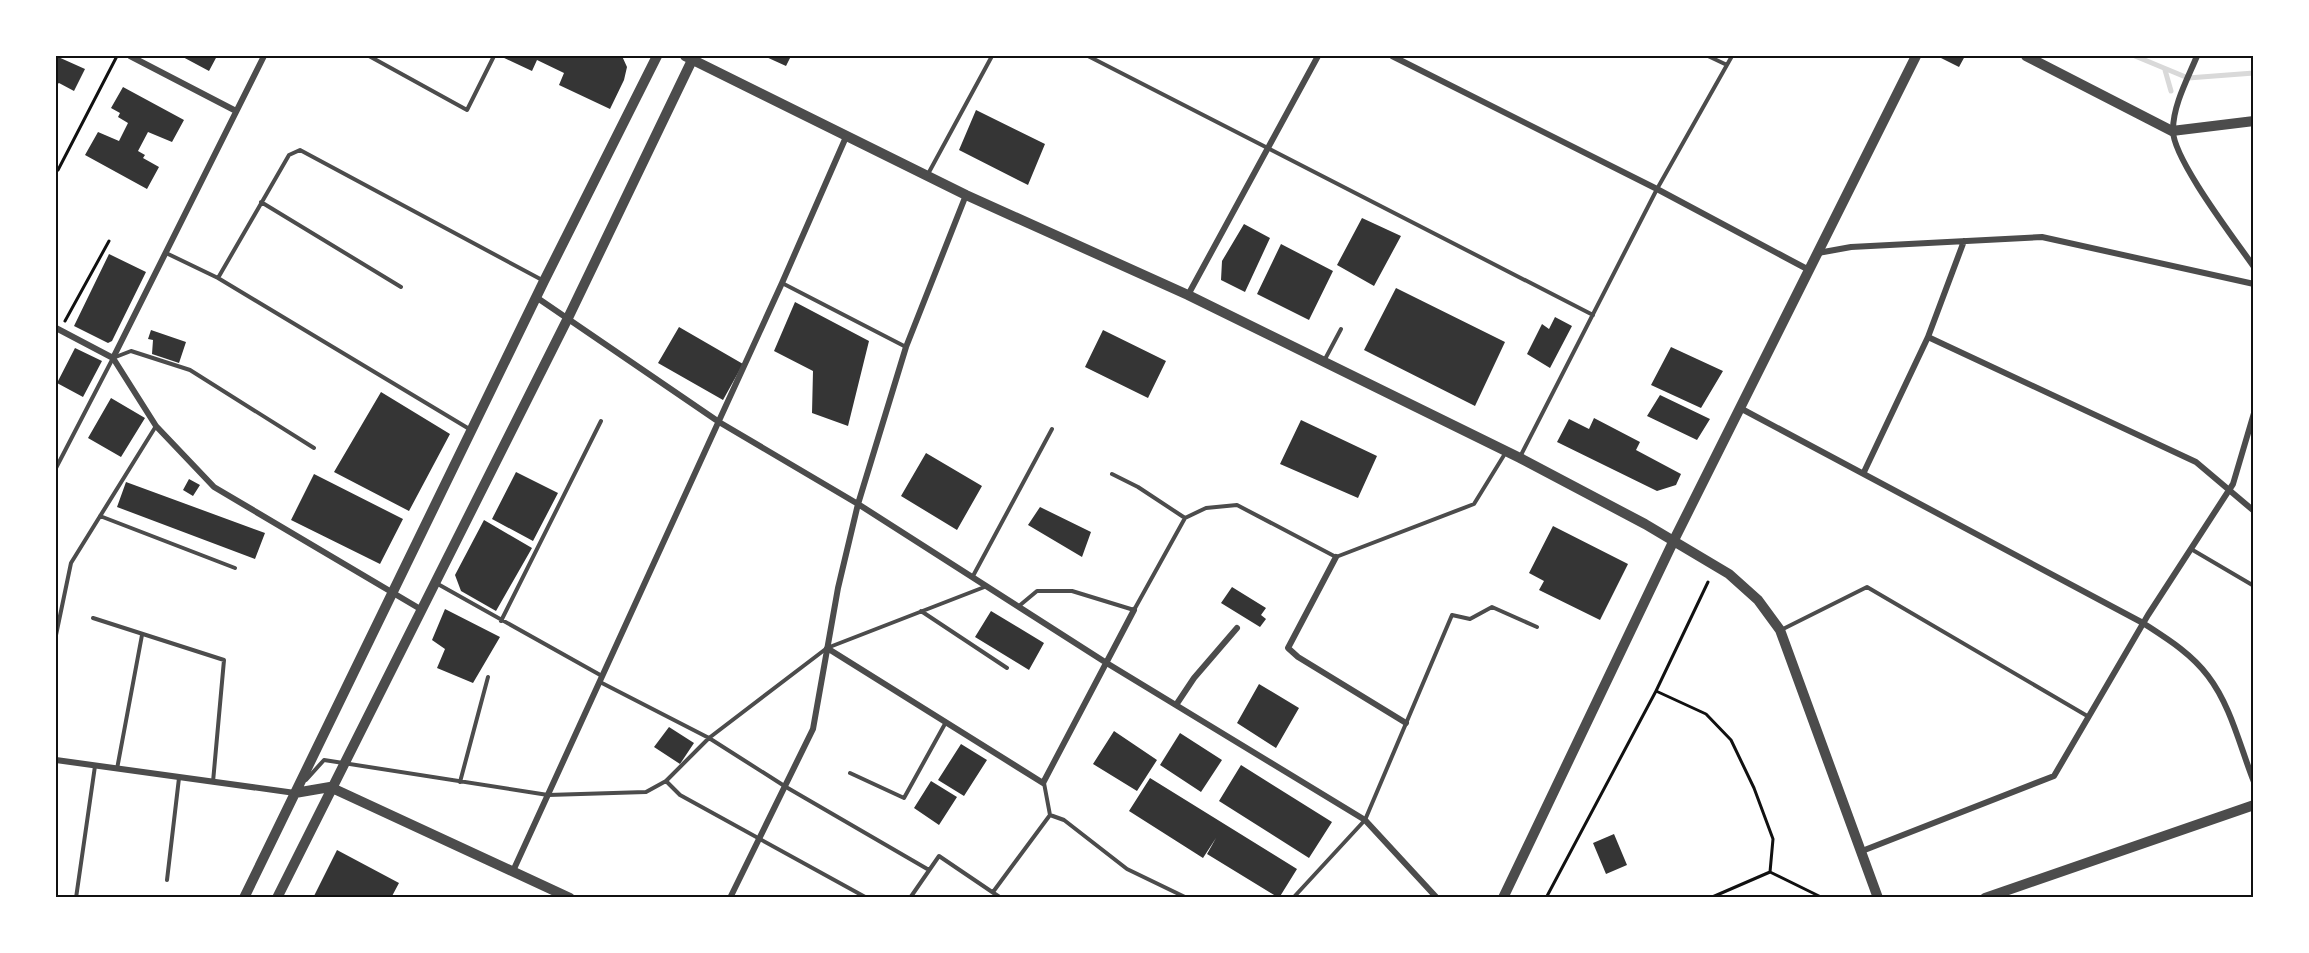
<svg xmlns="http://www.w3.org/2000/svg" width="2309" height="953" viewBox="0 0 2309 953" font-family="Bitter,serif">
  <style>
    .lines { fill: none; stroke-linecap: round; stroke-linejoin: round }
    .stream { stroke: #d9d9d9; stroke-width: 5 }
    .building { fill: #353535 }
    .path { stroke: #111; stroke-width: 3 }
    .service { stroke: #4c4c4c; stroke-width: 4 }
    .minor { stroke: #4c4c4c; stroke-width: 6 }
    .tertiary { stroke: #4c4c4c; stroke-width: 10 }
    .neatline { fill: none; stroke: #111; stroke-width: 2 }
  </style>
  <rect width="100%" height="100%" fill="#fff"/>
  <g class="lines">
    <!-- stream -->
    <path class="stream" d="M2135,56L2188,78L2254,73
      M2165,70L2171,91"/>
  </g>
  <!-- building -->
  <path class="building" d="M56,56L85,69L74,91L59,83L56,85Z
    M181,56H217L209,71Z
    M500,56H622L627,67L624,80L610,109L559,85L564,73L537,60L532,71Z
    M764,56H791L786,66Z
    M1937,56H1965L1959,67Z
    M123,87L184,120L172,142L148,132L138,151L145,155L143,158L159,167L147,189L85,155L98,132L119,141L128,123L118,117L120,113L111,108Z
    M976,110L1045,144L1028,185L959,150Z
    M1362,218L1401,236L1374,286L1337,265Z
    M1244,224L1270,238L1245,292L1221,280L1222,261Z
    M1281,244L1333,271L1309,320L1257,294Z
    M109,254L146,272L112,341L108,343L74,326Z
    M1396,288L1505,342L1475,406L1364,350Z
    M795,302L869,341L848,426L812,413L813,371L774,351Z
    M1555,317L1572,326L1550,368L1527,354L1542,324L1549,329Z
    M679,327L743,364L723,400L658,363Z
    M151,330L186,342L179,363L152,354L153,340L148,339Z
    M1103,330L1166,361L1148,398L1085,367Z
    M1671,347L1723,371L1701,408L1651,385Z
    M75,348L102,361L83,397L57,383Z
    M381,392L450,434L409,511L334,472Z
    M1660,395L1710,419L1697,440L1647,416Z
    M111,398L145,418L121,457L88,438Z
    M1594,418L1640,442L1636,450L1681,474L1676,485L1657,491L1557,442L1569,419L1589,429Z
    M1301,420L1377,456L1358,498L1280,464Z
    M926,453L982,486L957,530L901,496Z
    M516,472L558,493L533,541L492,519Z
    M314,474L403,519L380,564L291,520Z
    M189,479L200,485L193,496L183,490Z
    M126,482L265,533L255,559L117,507Z
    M1040,507L1091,532L1082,557L1028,525Z
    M484,520L532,548L496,611L461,591L455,575Z
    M1553,526L1628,564L1600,620L1539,590L1544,581L1529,573Z
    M1232,587L1266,608L1261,615L1266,619L1260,627L1221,603Z
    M445,609L500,637L473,683L437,668L445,649L432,640Z
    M991,611L1044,643L1029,670L975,637Z
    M1259,684L1299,708L1276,748L1237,723Z
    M669,727L694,743L680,764L654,747Z
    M1114,731L1157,760L1137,791L1093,764Z
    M1180,733L1222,760L1201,792L1160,765Z
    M961,744L987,760L964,796L938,780Z
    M1241,765L1332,822L1309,858L1219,801Z
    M1150,778L1297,869L1279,898L1207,854L1216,838L1203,858L1129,811Z
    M931,781L957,797L939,825L914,808Z
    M1614,834L1627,865L1606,874L1593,843Z
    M337,850L399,883L391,898H313Z"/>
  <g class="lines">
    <!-- path -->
    <path class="path" d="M58,170L117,56
      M65,321L109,241
      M1656,691L1708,582
      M1770,872L1823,898
      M1546,898L1656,691L1706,714L1731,740L1754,788L1773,839L1770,872L1710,898"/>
    <!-- service -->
    <path class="service" d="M369,56L467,110L494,56
      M1088,56L1593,315
      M1708,56L1727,65
      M928,174L992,56
      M261,202L401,287
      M166,253L218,278L471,430
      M218,278L289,155L300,150L544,281
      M782,283L906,347
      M1324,361L1341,329
      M1521,455L1657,189L1732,56
      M56,468L113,358L131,351L190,370L314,448
      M1112,474L1138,487L1185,518
      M100,516L235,568
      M2191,549L2254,586
      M973,576L1052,429
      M436,583L602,676
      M1019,606L1037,591H1072L1134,610L1185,518L1206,508L1237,505L1336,557L1474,504L1506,452
      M921,611L1007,668
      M93,618L224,660L213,782
      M501,621L601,421
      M1781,630L1867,587L2089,717
      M56,635L71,563L156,426
      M600,682L709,738L786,787L929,870
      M117,769L142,635
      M850,773L904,798L946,722
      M306,780L324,760L548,795L646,792L666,781L709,738L827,648L987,586
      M666,781L680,795L867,898
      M460,782L488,677
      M1050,815L1064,820L1127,869L1187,898
      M167,880L179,778
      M993,892L1050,815L1044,783
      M76,898L95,766
      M910,898L939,856L1001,898
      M1293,898L1365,820L1452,615L1470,619L1492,607L1537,627"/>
    <!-- minor -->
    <path class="minor" d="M130,56L236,111
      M1392,56L1657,189L1809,270
      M2197,56C2188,78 2173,105 2173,130C2172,158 2236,241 2254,267
      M1818,253L1851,247L2042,237L2254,284
      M1188,295L1318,56
      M536,297L719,422L858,504L1105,662L1365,820L1437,898
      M56,328L113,358L156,426L214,487L422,610
      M1928,337L2196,462L2254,511
      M113,358L264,56
      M1740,408L2143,623C2166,638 2191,653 2208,676C2231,706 2240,747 2254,782
      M1864,472L1928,337L1964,241
      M1336,557L1288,648L1298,657L1406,723
      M827,648L1043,783L1134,610
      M1176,705L1194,678L1237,628
      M56,760L295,793
      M1862,851L2054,776L2148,615L2233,484L2254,413
      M513,871L782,283L846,137
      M730,898L813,729L838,588L858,504L906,347L966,195"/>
    <!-- tertiary -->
    <path class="tertiary" d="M685,56L966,195L1188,295L1520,458L1645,524L1729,574L1758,600L1780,630L1878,898
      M2026,56L2172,131L2254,121
      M295,793L330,787L570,898
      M244,898L544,281L657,56
      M277,898L568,318L694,56
      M1503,898L1674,540L1916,56
      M1985,898L2254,805"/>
  </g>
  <!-- border -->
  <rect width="2309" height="953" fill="none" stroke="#ffffff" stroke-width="114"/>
  <rect x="57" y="57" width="2195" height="839" class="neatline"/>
</svg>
